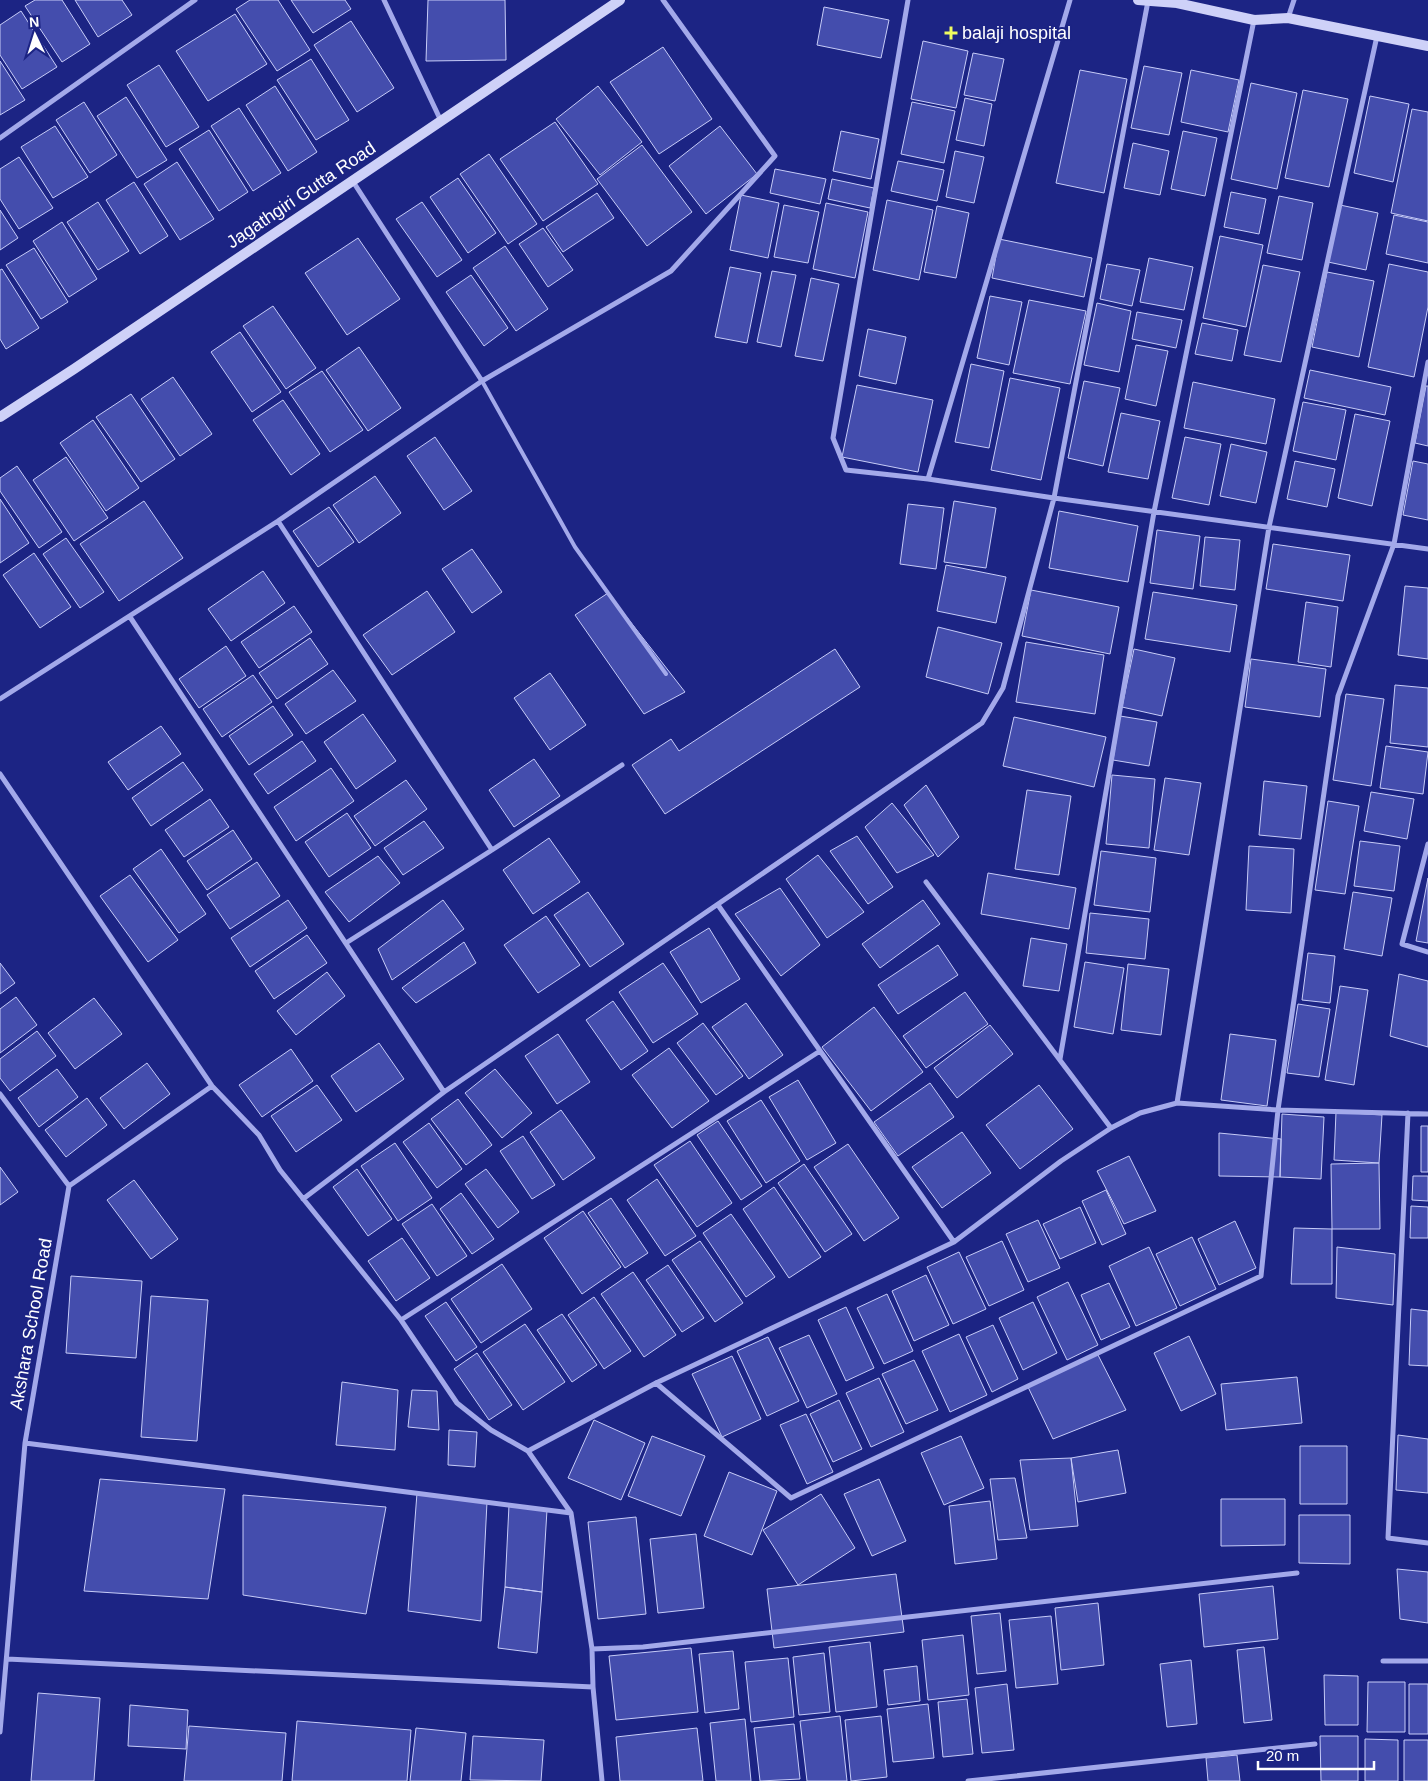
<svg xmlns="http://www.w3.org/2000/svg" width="1428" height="1781" viewBox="0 0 1428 1781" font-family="Arial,sans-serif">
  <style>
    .building { fill: #444dad; stroke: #c7ccf8 }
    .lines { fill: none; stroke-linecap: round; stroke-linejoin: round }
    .lane { stroke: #a3a9ea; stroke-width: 4 }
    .street { stroke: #a3a9ea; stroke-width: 5 }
    .secondary { stroke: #ced1f8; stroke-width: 10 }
    .poi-dot { fill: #effb60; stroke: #1c2484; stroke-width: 2 }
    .labels { text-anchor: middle; stroke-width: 4; stroke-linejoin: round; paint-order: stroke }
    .poi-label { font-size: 18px; fill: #fff; stroke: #1c2484; text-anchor: start }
    .street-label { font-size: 18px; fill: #fff; stroke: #1c2484 }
  </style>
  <rect width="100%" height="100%" fill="#1c2484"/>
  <!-- building -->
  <path class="building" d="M35,0H62L90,44L62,62L25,6Z
    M75,0H122L132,15L98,37Z
    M250,0H278L310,50L277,71L236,9Z
    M291,0H345L351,9L313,33Z
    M428,0H505L506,60L426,61Z
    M824,7L889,20L881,58L817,45Z
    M21,11L57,67L22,89L0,55V25Z
    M235,14L267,64L208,101L176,51Z
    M351,21L394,88L357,112L314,45Z
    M923,41L968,51L956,108L911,99Z
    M663,47L712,119L659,154L610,82Z
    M973,53L1004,59L995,101L964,95Z
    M311,59L349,120L316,140L277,80Z
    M0,61L25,100L0,115Z
    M159,65L199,127L166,147L127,85Z
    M1144,66L1182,73L1169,135L1131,128Z
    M1080,70L1127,79L1104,193L1056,183Z
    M1191,70L1239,80L1228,132L1181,122Z
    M1251,83L1297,93L1277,189L1231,179Z
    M275,86L317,152L288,171L246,105Z
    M598,86L642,142L600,175L556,119Z
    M1303,90L1348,99L1329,187L1285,178Z
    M1370,96L1409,104L1393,182L1354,173Z
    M126,97L167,160L137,178L97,116Z
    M965,98L992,104L984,146L956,140Z
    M84,102L117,155L90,173L56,120Z
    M912,102L955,111L944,163L901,154Z
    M239,108L281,173L253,191L211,126Z
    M1412,109L1428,112V221L1391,213Z
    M555,122L598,184L543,221L500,159Z
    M55,126L88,177L53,198L21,147Z
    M720,126L757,174L706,214L669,166Z
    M209,130L248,192L219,211L179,149Z
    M841,131L879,139L871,179L833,171Z
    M1183,131L1217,138L1205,196L1171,189Z
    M1133,143L1169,151L1160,195L1124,188Z
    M642,145L692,212L647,246L597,179Z
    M955,151L984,157L974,203L946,197Z
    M489,154L537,224L508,244L460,174Z
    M19,157L53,208L19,229L0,199V169Z
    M898,161L944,170L937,201L891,191Z
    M177,162L214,219L180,240L144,184Z
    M775,169L826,179L820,204L770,193Z
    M458,178L496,233L468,253L430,197Z
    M832,179L874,188L870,208L828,199Z
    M134,182L168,236L140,254L106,200Z
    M1231,192L1266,199L1259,234L1224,227Z
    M597,193L614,218L563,252L546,227Z
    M741,195L779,203L768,258L730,250Z
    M1279,196L1313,203L1302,260L1267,253Z
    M887,200L933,210L919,280L873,270Z
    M98,202L129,251L98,270L67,222Z
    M422,202L462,260L437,277L396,219Z
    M826,203L868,212L855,278L813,269Z
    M784,205L819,212L808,263L774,257Z
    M1340,205L1378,213L1366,270L1328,262Z
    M937,206L969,213L956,278L924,272Z
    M0,210L18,238L0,250Z
    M1394,215L1428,222V263L1386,254Z
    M62,222L97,279L69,297L33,241Z
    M543,228L573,270L548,287L519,244Z
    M1220,236L1263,245L1246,327L1203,318Z
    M358,238L400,299L347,335L305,273Z
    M999,239L1092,258L1084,297L992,278Z
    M505,246L548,309L516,331L473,268Z
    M34,248L68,302L41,319L6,265Z
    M1149,258L1193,267L1184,310L1140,302Z
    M1107,264L1140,270L1132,306L1100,299Z
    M1389,264L1428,272V307L1414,377L1368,367Z
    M1263,265L1300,272L1281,362L1244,355Z
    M730,267L761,273L747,343L715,337Z
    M2,269L39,328L6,349L0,339V270Z
    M772,271L796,275L781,347L757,342Z
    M1327,272L1374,281L1359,357L1312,347Z
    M471,275L508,328L484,346L446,292Z
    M811,278L839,284L823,361L795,356Z
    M990,296L1022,302L1009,365L977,358Z
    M1029,300L1086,311L1070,384L1013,373Z
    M1097,303L1131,311L1119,372L1084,365Z
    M273,306L316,368L286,389L243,326Z
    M1137,312L1182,320L1176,348L1132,339Z
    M1202,323L1238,330L1232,361L1195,354Z
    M868,329L906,337L896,384L859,376Z
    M240,332L281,392L252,412L211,352Z
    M1136,345L1168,351L1156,406L1125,399Z
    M359,347L401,408L368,431L326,370Z
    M971,364L1004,371L989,448L955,442Z
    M1310,370L1391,387L1385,415L1304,398Z
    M322,371L363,430L330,452L289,392Z
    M173,377L212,434L180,456L141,399Z
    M1010,378L1060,388L1041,480L991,470Z
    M1084,381L1120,388L1103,466L1068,458Z
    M1193,382L1275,399L1266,444L1184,428Z
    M857,385L933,400L918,472L842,457Z
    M1426,386H1428V446L1415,443Z
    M131,394L175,459L141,482L96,417Z
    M283,400L320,454L291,475L253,420Z
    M1303,402L1346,410L1336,460L1293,451Z
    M1121,413L1160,421L1148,479L1108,472Z
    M1355,414L1390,421L1372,506L1338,498Z
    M93,420L139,488L106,511L60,443Z
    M435,437L472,491L444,510L407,456Z
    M1185,437L1221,444L1209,505L1172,498Z
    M1231,444L1267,452L1256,503L1220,496Z
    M66,457L108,518L74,541L33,480Z
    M1295,461L1335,469L1327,507L1287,499Z
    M1413,461L1428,464V520L1403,515Z
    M17,466L62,532L39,548L0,491V478Z
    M375,476L401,513L359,543L333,505Z
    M0,499L29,543L0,563Z
    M144,501L183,558L119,601L80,544Z
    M954,501L996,508L986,568L944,562Z
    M908,504L944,508L936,569L900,564Z
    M329,507L354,542L318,567L293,531Z
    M1059,511L1138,526L1128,582L1049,568Z
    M1157,530L1200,536L1193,589L1150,583Z
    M1205,537L1240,540L1235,590L1200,586Z
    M66,538L104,592L80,608L43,554Z
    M1273,544L1350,555L1343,601L1266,589Z
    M472,549L502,592L472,613L442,569Z
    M34,553L71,607L40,628L3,575Z
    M946,565L1006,577L996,623L937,611Z
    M263,571L285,603L231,641L208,609Z
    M1405,586L1428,588V659L1398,655Z
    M1031,590L1119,607L1110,654L1022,636Z
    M427,591L455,632L392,675L363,635Z
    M1153,592L1237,605L1230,652L1145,639Z
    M608,593L685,692L644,714L575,615Z
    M1306,602L1338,607L1331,667L1298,662Z
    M294,606L312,632L259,668L241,642Z
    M938,627L1002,643L988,694L926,677Z
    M310,638L328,664L277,699L259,673Z
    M1026,642L1104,655L1095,714L1016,702Z
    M226,646L246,676L199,708L179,679Z
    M835,649L860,687L665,814L632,765L671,739L679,751Z
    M1134,649L1175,658L1162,716L1122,707Z
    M1251,659L1326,669L1320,717L1245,707Z
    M333,670L356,701L306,734L285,704Z
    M550,673L586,725L550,750L514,698Z
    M253,675L272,702L222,737L203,709Z
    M1395,685L1428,688V747L1390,743Z
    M1346,694L1384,699L1371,786L1333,780Z
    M273,706L293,735L249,765L229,736Z
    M363,714L396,761L356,789L324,742Z
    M1120,716L1157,722L1149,766L1113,760Z
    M1014,717L1106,737L1094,787L1003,766Z
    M161,726L181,754L128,790L108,762Z
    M302,741L316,761L268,794L254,774Z
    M1386,746L1428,752L1423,794L1380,788Z
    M534,759L560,796L514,827L489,790Z
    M183,762L203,790L151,826L132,798Z
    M331,768L354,801L296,841L274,807Z
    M1112,775L1155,779L1149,848L1106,844Z
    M1165,778L1201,783L1189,855L1154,850Z
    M406,780L427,809L375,846L354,816Z
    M1264,781L1307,786L1301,839L1259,835Z
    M926,785L959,837L938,857L904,805Z
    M1027,790L1071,796L1059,875L1015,869Z
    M1371,792L1414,799L1407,839L1364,831Z
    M210,799L229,827L184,857L165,830Z
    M1328,801L1359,806L1345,894L1315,890Z
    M892,803L934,855L897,873L865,827Z
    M347,813L371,848L329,877L305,842Z
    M424,821L444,848L403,875L384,848Z
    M233,830L252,859L207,890L187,861Z
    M857,836L893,887L868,904L830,851Z
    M549,838L580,882L533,914L503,870Z
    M1360,841L1400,846L1394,891L1354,886Z
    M1249,846L1294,849L1291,913L1246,910Z
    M161,849L206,914L179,933L133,869Z
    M1101,851L1156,858L1150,912L1094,905Z
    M818,855L864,912L827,938L786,879Z
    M378,856L400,883L349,922L325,892Z
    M257,862L280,896L230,929L207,895Z
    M988,873L1076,888L1069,929L981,914Z
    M130,875L178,940L148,962L100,896Z
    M1428,878V943L1416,941Z
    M780,888L820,945L781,976L735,914Z
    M588,892L624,944L590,967L554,915Z
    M1353,892L1392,898L1382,956L1344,949Z
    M288,900L307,928L250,967L231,938Z
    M443,900L464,929L392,980L378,949Z
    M923,900L940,924L880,968L862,944Z
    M1090,913L1149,919L1145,959L1086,953Z
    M546,916L580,965L538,993L504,945Z
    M709,928L740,979L701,1003L670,952Z
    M307,935L327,963L274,999L255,971Z
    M1031,938L1067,944L1059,991L1023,986Z
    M464,942L476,963L416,1003L402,988Z
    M938,945L958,975L898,1014L878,985Z
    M1308,953L1335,956L1330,1003L1302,1000Z
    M1085,962L1124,968L1113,1034L1074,1027Z
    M0,963L15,983L0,994Z
    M663,963L698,1014L653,1043L619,992Z
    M1128,964L1169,969L1161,1035L1121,1030Z
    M327,972L345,996L296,1035L277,1011Z
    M1399,974L1428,981V1047L1390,1036Z
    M1340,986L1368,990L1354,1085L1325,1080Z
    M965,992L988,1024L926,1068L903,1036Z
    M16,997L37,1025L0,1053V1009Z
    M94,998L122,1034L75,1069L48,1033Z
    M613,1001L648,1051L621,1070L586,1020Z
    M746,1003L783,1055L749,1079L712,1027Z
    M1298,1004L1330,1009L1319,1077L1287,1073Z
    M874,1007L923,1072L871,1111L822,1047Z
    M703,1023L743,1076L716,1095L677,1043Z
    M990,1025L1013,1054L957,1098L934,1068Z
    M37,1031L56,1056L10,1091L0,1078V1059Z
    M558,1034L590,1082L557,1104L525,1056Z
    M1230,1034L1276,1040L1267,1106L1221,1100Z
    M379,1043L404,1079L356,1112L331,1076Z
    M669,1048L709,1101L672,1128L632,1075Z
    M291,1049L313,1081L262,1117L239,1085Z
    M147,1063L170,1094L124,1129L100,1098Z
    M57,1069L78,1097L39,1127L18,1098Z
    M495,1069L532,1113L502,1138L465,1093Z
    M798,1080L836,1143L807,1160L769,1097Z
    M930,1083L954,1117L898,1156L874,1122Z
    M317,1085L342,1120L296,1152L271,1116Z
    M1039,1085L1073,1129L1020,1169L986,1125Z
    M87,1098L107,1125L66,1157L45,1130Z
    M458,1099L492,1145L466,1165L431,1119Z
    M761,1100L800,1161L766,1183L727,1121Z
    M561,1110L595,1158L563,1180L530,1132Z
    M1336,1112L1382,1115L1379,1163L1334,1160Z
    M1282,1114L1324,1117L1321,1179L1280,1177Z
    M718,1121L762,1186L741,1200L697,1135Z
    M429,1123L462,1169L437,1188L403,1142Z
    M1421,1126H1428V1172H1421Z
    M962,1132L991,1173L942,1208L912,1167Z
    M1219,1133L1281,1139L1280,1177L1219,1176Z
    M523,1136L555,1185L532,1199L500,1151Z
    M690,1141L732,1203L697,1227L654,1165Z
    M395,1143L432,1198L398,1221L361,1166Z
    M848,1144L899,1218L864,1241L814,1167Z
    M1129,1156L1156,1211L1124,1224L1097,1171Z
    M1379,1163L1380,1229H1332L1331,1164Z
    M804,1164L852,1234L825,1252L778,1183Z
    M0,1167L18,1192L0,1205Z
    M357,1169L392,1219L368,1236L333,1187Z
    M486,1169L519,1212L498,1228L465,1184Z
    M1413,1176H1428V1201L1412,1200Z
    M657,1179L696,1236L665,1256L627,1200Z
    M134,1180L178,1239L151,1259L107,1200Z
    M774,1187L821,1257L789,1278L743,1209Z
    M1106,1190L1126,1234L1102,1245L1082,1201Z
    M461,1193L494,1239L472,1254L440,1209Z
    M611,1198L648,1253L625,1268L588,1213Z
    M432,1204L467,1256L437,1276L402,1224Z
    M1411,1206L1428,1207V1238H1410Z
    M1080,1207L1096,1243L1060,1259L1043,1224Z
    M583,1211L621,1267L582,1294L544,1238Z
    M731,1214L775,1277L746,1297L703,1233Z
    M1038,1220L1060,1268L1028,1282L1006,1234Z
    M1235,1221L1256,1268L1219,1285L1198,1239Z
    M1294,1228L1332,1229V1284H1291Z
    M1192,1237L1216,1289L1180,1306L1156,1254Z
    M402,1238L430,1278L396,1301L368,1261Z
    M700,1241L743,1303L715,1322L672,1260Z
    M1002,1241L1024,1290L989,1306L966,1257Z
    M1149,1247L1177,1308L1136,1326L1109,1266Z
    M1337,1247L1395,1254L1393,1305L1336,1298Z
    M959,1252L986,1309L953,1324L927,1267Z
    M502,1264L532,1309L481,1343L451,1299Z
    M668,1265L704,1318L682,1332L646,1280Z
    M633,1272L676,1335L644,1357L601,1294Z
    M926,1275L949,1325L914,1341L892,1291Z
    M71,1276L142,1281L136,1358L66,1353Z
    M1068,1282L1098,1345L1067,1360L1037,1297Z
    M1109,1283L1130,1327L1101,1340L1081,1295Z
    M887,1294L913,1351L884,1364L857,1308Z
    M151,1296L208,1300L197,1441L141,1437Z
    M594,1297L631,1351L604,1369L568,1315Z
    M446,1302L477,1347L456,1361L425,1316Z
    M1033,1302L1057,1353L1023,1370L999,1318Z
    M846,1307L874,1368L846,1381L818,1320Z
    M1411,1309L1428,1311V1366L1409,1365Z
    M562,1314L597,1365L572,1382L537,1330Z
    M525,1324L565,1382L523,1410L483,1352Z
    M993,1325L1018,1379L992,1392L966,1337Z
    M959,1334L987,1395L950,1412L922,1351Z
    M809,1335L837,1394L807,1408L779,1348Z
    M1189,1336L1216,1394L1181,1411L1154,1353Z
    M768,1337L799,1401L767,1416L737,1351Z
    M477,1353L512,1405L489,1420L454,1369Z
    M1097,1353L1126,1410L1053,1439L1028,1387Z
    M732,1356L761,1419L722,1437L692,1374Z
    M914,1360L938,1410L906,1424L882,1374Z
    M1297,1377L1302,1423L1226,1430L1221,1384Z
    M879,1378L904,1432L871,1447L846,1393Z
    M342,1382L398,1390L395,1450L336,1445Z
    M412,1390L437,1391L439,1430L408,1427Z
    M839,1400L862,1449L833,1462L810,1414Z
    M806,1414L833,1472L807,1484L780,1425Z
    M594,1420L645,1443L621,1500L568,1478Z
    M449,1430L477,1432L475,1467L448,1465Z
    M1398,1435L1428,1439V1493L1396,1490Z
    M652,1436L705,1456L681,1516L628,1496Z
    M961,1436L984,1488L944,1505L921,1453Z
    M1300,1446H1347V1504H1300Z
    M1118,1450L1126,1493L1078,1502L1071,1458Z
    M1071,1458L1078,1526L1030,1530L1020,1460Z
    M729,1472L777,1491L752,1555L704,1536Z
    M1015,1478L1027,1538L998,1540L990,1479Z
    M100,1479L225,1489L208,1599L84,1591Z
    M879,1479L906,1541L872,1556L844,1494Z
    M417,1493L487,1502L481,1621L408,1611Z
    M821,1494L855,1548L798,1585L763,1530Z
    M243,1495L386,1507L366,1614L243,1595Z
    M1221,1499H1285V1545L1221,1546Z
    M990,1501L997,1559L955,1564L949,1506Z
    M509,1505L547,1510L542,1592L505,1587Z
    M1299,1515H1350V1564L1299,1563Z
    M636,1517L646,1614L598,1619L588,1522Z
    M696,1534L704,1608L658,1613L650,1539Z
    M1397,1569L1428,1572V1623L1400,1619Z
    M896,1574L904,1632L774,1648L767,1589Z
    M1273,1586L1278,1639L1204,1647L1199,1594Z
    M505,1587L542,1592L537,1653L498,1648Z
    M1098,1603L1104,1665L1061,1670L1055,1608Z
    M1000,1613L1006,1671L977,1674L971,1616Z
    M1051,1616L1058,1684L1016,1688L1009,1620Z
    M963,1635L969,1695L928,1700L922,1640Z
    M870,1642L877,1707L836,1712L829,1647Z
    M1264,1647L1272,1720L1244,1723L1237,1650Z
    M691,1648L698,1712L616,1720L609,1656Z
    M733,1651L739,1709L705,1713L699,1654Z
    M824,1653L830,1712L799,1715L793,1657Z
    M788,1658L794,1717L751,1722L745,1662Z
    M1191,1660L1197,1724L1167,1727L1160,1664Z
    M917,1666L920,1701L888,1705L884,1670Z
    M1324,1675L1358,1676V1725H1325Z
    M1368,1682H1405V1732H1367Z
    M1007,1684L1014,1750L982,1753L975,1688Z
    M1409,1684H1428V1734H1409Z
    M38,1693L100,1698L94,1781H31Z
    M967,1699L973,1754L943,1757L938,1702Z
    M928,1704L934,1758L893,1762L887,1709Z
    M130,1705L188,1710L186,1749L128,1746Z
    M840,1716L847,1781H807L800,1721Z
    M881,1716L887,1777L851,1781L845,1720Z
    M745,1719L751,1781H716L710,1723Z
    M297,1721L411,1730L407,1781H292Z
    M794,1724L800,1779L760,1781L754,1728Z
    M189,1726L286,1733L282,1781H184Z
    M416,1728L466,1733L461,1781H410Z
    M697,1728L703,1781H620L616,1737Z
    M473,1736L544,1740L541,1781L470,1780Z
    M1320,1736H1358V1781H1321Z
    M1365,1739L1398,1740V1781H1365Z
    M1404,1740H1428V1781H1404Z
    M1237,1755L1240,1781H1208L1206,1758Z"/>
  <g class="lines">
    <!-- lane -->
    <path class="lane" d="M482,381L575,547L666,674"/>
    <!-- street -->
    <path class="street" d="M384,0L441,121
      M908,0L833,438L846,470L928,479L1054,498L1428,549
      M1288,18L1294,0
      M0,138L195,0
      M352,180L482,381
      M928,479L1070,0
      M278,521L492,850
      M130,617L444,1092
      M0,699L278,521L482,381L671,271L775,156L663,0
      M0,774L212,1086L259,1135L280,1170L401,1320L457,1403L491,1430L528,1451L571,1513L592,1649L593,1687L602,1781
      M1428,844L1402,944L1428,952
      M926,882L1111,1128
      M718,905L954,1242
      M346,943L492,850L622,765
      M1060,1059L1154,512L1254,20
      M0,1094L69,1186L25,1443L0,1732
      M1177,1103L1269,527L1377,36
      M1408,1113L1388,1538L1428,1543
      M69,1186L212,1086
      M303,1199L444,1092L982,723L1003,688L1054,498L1148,1
      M401,1320L820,1051
      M656,1383L791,1498L1261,1276L1278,1110L1338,696L1394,544L1428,362
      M25,1443L571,1513
      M528,1451L656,1383L954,1242L1061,1161L1111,1128L1140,1113L1177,1103L1278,1110L1428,1114
      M592,1649L643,1647L1297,1573
      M7,1659L593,1687
      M1383,1661H1428
      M968,1781L1315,1744"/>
    <!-- secondary -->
    <path class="secondary" d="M1138,0L1177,3L1254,20L1288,18L1428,46
      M0,417L74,369L620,0"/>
  </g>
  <!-- markers -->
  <path class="poi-dot" d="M948.5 25.5h5v5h5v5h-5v5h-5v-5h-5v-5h5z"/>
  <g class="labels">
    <!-- poi labels -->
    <g class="poi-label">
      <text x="962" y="39">balaji hospital</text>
    </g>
    <!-- street labels -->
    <g class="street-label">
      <text transform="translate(301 195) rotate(-34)" y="6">Jagathgiri Gutta Road</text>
      <text transform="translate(31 1324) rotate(-80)" y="6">Akshara School Road</text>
    </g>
  </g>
  <!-- north arrow -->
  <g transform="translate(35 35) rotate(356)" stroke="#1c2484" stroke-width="4" paint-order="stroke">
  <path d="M0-4L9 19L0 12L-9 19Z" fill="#ffffff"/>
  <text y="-8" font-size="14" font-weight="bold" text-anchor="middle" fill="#ffffff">N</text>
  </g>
  <!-- scale -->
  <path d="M1258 1761v8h116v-8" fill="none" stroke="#ffffff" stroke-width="2.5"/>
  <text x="1266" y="1761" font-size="15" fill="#ffffff" stroke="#1c2484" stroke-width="4" paint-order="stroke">20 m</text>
</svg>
